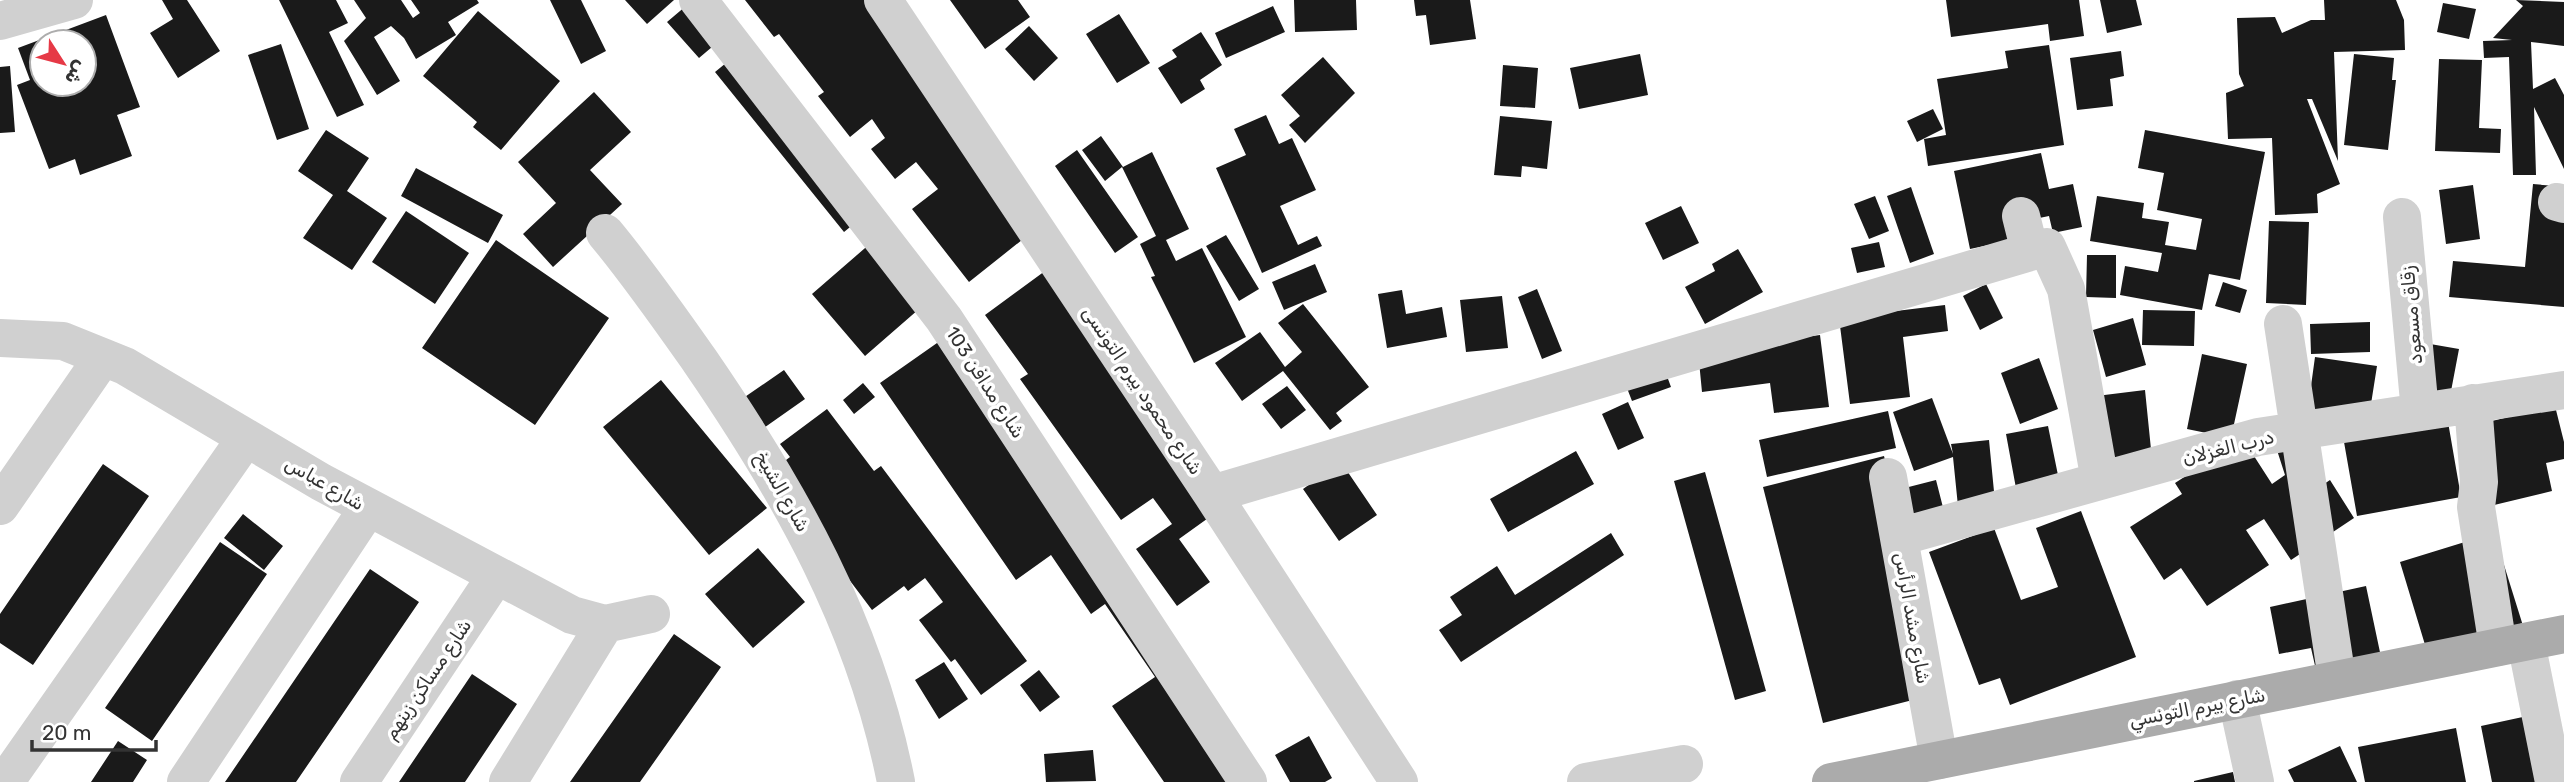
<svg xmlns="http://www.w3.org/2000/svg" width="2564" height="782" viewBox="0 0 2564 782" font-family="Rubik,'Noto Naskh Arabic',sans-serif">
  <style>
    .building { fill: #1a1a1a; fill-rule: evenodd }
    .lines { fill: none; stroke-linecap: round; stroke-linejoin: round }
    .minor { stroke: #d0d0d0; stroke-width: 38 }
    .major { stroke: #ababab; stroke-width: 38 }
    .labels { text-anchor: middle; stroke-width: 7; stroke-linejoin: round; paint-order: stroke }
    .street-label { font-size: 19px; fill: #333; stroke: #fff }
  </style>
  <rect width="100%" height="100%" fill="#fff"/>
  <!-- building -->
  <path class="building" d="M162,0H187L220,51L178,78L150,33L173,19Z
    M279,0H336L348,23L329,32L364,105L337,117Z
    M354,0H401L413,18L420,13L411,0H477L479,3L448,22L456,35L416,59L404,38L391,26L374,37L400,81L377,95L344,41L366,18Z
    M550,0H581L606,51L581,64Z
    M625,0H674L647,24Z
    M693,0L738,25L699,58L667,22Z
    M745,0H867L1042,224L969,282L912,209L938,189L916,162L895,179L871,149L885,138L872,119L850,137L818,96L824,92L779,34L774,37Z
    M950,0H1018L1030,17L985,49Z
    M1294,0H1356L1357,30L1295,32Z
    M1414,0H1470L1476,39L1430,45L1426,15L1416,16Z
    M1946,0H2079L2084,36L2050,41L2048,24L1951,37Z
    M2100,0H2136L2142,25L2107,33Z
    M2324,0H2396L2404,20L2405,50L2334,52L2338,161L2312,99H2307L2340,184L2317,194L2318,213L2275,215L2272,138L2228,139L2226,93L2244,86L2239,74L2237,18L2275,17L2282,33L2311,20H2325Z
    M2516,0L2564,2V46L2531,42L2533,89L2555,78L2564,95V169L2534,107L2536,175H2513L2509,57L2484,58L2483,41L2512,40L2493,38L2523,6Z
    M2443,3L2476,9L2469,39L2437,32Z
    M1273,6L1285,32L1226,58L1215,33Z
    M478,11L560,81L501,150L473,127L477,122L423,76Z
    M1119,14L1150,63L1117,83L1086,34Z
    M106,15L140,107L117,115L132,156L80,175L75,159L49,169L17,85L30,80L18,48ZM42,42H84V84H42Z
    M1029,26L1058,58L1034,81L1005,49Z
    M1201,32L1222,65L1200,80L1205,89L1181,104L1158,68L1177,57L1172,50Z
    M281,44L309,129L277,140L248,55Z
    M748,45L877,205L844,232L715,72Z
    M2049,45L2064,145L1928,166L1924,139L1946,135L1937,79L2008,68L2005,51Z
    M2121,51L2124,76L2110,79L2113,106L2077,110L2070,58Z
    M1640,54L1648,95L1579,109L1570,68Z
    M2354,54L2394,58L2392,80H2396L2388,150L2344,145Z
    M1323,57L1355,93L1305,143L1289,125L1300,116L1281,95Z
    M2439,59L2482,60L2479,128L2501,129L2500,153L2435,151Z
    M1503,65L1538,68L1535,108L1500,106Z
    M10,66L15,132L0,133V67Z
    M594,92L631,132L590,170L622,204L553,267L523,234L556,203L518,162Z
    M1933,109L1943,129L1917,142L1907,121Z
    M1266,115L1279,144L1292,138L1316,190L1280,206L1298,245L1317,236L1322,246L1262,273L1216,168L1246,155L1234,129Z
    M1500,116L1552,121L1547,169L1522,166L1521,177L1494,175Z
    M326,130L369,158L347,191L387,218L352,270L303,238L333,195L298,171Z
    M2145,130L2265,152L2240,280L2209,274L2202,310L2120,295L2125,266L2158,272L2162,253L2090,241L2097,196L2144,203L2142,218L2169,222L2165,245L2196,250L2202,219L2157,210L2164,173L2138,168Z
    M1101,136L1123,167L1152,152L1189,229L1166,240L1176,261L1202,248L1246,337L1194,363L1151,277L1155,276L1140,244L1156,236L1122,167L1105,181L1082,150Z
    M1077,150L1138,237L1115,253L1055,166Z
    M2041,153L2049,189L2073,184L2082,227L2053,233L2049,216L2014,223L2017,239L1970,249L1954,171Z
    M416,168L503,215L488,243L401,196Z
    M2533,184L2555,186L2564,205V307L2449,297L2453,261L2525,267Z
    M2473,185L2480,239L2446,244L2439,190Z
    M1911,187L1934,254L1910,263L1887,196Z
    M1875,196L1889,231L1869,239L1854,204Z
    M1681,206L1699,243L1663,260L1645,223Z
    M406,211L469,253L435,304L372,262Z
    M2269,221L2309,222L2306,305L2266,303Z
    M1226,235L1259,289L1239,301L1206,246Z
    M496,240L609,318L535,425L422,348Z
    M872,242L942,289L865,356L812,294Z
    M1879,242L1885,267L1857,273L1851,248Z
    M1738,249L1763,292L1705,324L1685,287L1715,271L1712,264Z
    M2087,255H2116V298L2086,297Z
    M1315,264L1327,292L1284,310L1272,282Z
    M1045,271L1218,511L1179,539L1210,582L1177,606L1136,549L1172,524L1153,498L1121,520L1020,379L1028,374L985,315Z
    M2223,282L2247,290L2240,313L2215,306Z
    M1986,284L2003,318L1980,330L1963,296Z
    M1537,289L1562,351L1542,359L1518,297Z
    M1402,290L1406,314L1442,307L1447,337L1387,348L1378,294Z
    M1502,296L1508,348L1466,352L1460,300Z
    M1303,304L1369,387L1336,413L1342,421L1330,430L1283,371L1242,401L1215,363L1260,332L1285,367L1302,352L1278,323Z
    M1945,305L1948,331L1903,337L1910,397L1850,404L1839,318Z
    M2143,310L2195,311L2194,346L2142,345Z
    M2133,318L2146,365L2106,377L2093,330Z
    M2370,322V352L2311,354L2310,324Z
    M957,329L1259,782H1164L1112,706L1155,677L1105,604L1091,614L1051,555L1016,580L880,383Z
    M1820,335L1829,407L1774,413L1770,383L1702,392L1698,351Z
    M2413,341L2459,349L2448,407L2403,399Z
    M2202,354L2247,364L2231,438L2187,429Z
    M2315,357L2377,366L2368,423L2307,415Z
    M2039,358L2058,409L2020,424L2001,373Z
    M1664,368L1671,387L1632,401L1625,383Z
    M784,370L805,399L744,442L723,412Z
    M661,380L767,508L709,555L603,427Z
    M863,383L875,397L854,414L843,400Z
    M1287,386L1306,410L1281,429L1262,404Z
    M2145,390L2153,469L2081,476L2072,399Z
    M1932,398L1953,454L1951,444L1989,440L1996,512L1959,516L1953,457L1914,471L1893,412Z
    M1628,402L1644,438L1618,450L1602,414Z
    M2555,406L2564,442V459L2546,463L2552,491L2490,506L2471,426Z
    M827,409L874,471L881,466L1027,661L981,695L955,659L951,662L919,620L943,602L925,578L908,591L904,586L872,610L769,473L790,457L780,444Z
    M1888,411L1896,448L1767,477L1759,440Z
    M2448,422L2461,497L2357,516L2344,442Z
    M2048,426L2061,490L2018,499L2006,434Z
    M2299,437L2312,492L2330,480L2354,518L2291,560L2264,519L2246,530L2269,565L2207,606L2181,568L2164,580L2130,527L2182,494L2175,483L2243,439L2272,484L2285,475L2275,444Z
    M1576,451L1594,484L1508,532L1490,499Z
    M1884,456L1893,491L1936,480L1948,527L1898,540L1936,694L1823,723L1763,487Z
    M1341,462L1377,515L1339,541L1303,489Z
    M103,464L149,496L33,665L0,643V614Z
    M1705,472L1766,691L1735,700L1674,481Z
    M2081,511L2136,657L2010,705L2000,678L1979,685L1929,552L1994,528L2021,600L2058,587L2036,528Z
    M243,514L283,546L264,570L224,538Z
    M1611,533L1624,555L1461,662L1439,630L1462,615L1450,597L1497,566L1515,595Z
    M2494,533L2524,629L2429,658L2400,562Z
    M220,542L267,574L152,741L105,708Z
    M758,548L805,602L753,648L705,594Z
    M370,569L419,602L296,782H225Z
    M2366,586L2381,657L2316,670L2311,648L2279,654L2270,607Z
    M674,634L721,667L640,782H570Z
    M944,662L968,699L939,719L915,680Z
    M1039,670L1060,697L1040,712L1020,685Z
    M472,674L517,704L465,782H399Z
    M2532,715L2564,782H2492L2481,726Z
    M2456,728L2466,782H2365L2358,747Z
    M1309,736L1332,778L1325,782H1290L1275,755Z
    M118,741L147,760L133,782H91Z
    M2340,746L2357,782H2294L2288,770Z
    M1093,750L1096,781L1046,782L1044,754Z
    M2233,772L2235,782H2194V781Z"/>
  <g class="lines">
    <!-- minor -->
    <path class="minor" d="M698,0L944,319L1248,782
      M883,0L1212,494L1399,782
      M0,21L74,0
      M2557,202L2564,204
      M2021,216L2030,252
      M2402,217L2420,412
      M605,233C639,274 669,317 700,361C790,492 865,624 896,782
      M2283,324L2337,679
      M0,338L63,341L125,366L321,482L572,615L605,624L651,614
      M2473,403L2479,482L2476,507L2498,647
      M1888,477L1939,760
      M1212,494L2047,247L2066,289L2100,481
      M0,506L103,357
      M1899,537L2258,437L2564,390
      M2526,642L2554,782
      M2237,699L2255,782
      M5,782L246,438
      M186,782L368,508
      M359,782L496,576
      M508,782L605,624
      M1586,782L1684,764"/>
    <!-- major -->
    <path class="major" d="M1831,782L2564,634"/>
  </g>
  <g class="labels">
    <!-- street labels -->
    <g class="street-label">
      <text transform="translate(2411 315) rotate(-95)" y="7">زقاق مسعود</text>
      <text transform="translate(986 382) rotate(57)" y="7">شارع مدافن 103</text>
      <text transform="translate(1143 390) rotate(56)" y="7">شارع محمود بيرم التونسى</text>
      <text transform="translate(2228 447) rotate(-14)" y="7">درب الغزلان</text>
      <text transform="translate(325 483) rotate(30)" y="7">شارع عباس</text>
      <text transform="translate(783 491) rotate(60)" y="7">شارع الشيخ</text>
      <text transform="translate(1913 618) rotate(80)" y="7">شارع مشد الرأس</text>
      <text transform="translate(427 679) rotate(-56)" y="7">شارع مساكن زينهم</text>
      <text transform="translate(2197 707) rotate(-11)" y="7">شارع بيرم التونسي</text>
    </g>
  </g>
  <!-- north arrow -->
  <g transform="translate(63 63) rotate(126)"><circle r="33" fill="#ffffff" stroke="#adadad" stroke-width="2"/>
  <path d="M0-5L12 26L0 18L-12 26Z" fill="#e63946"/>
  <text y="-10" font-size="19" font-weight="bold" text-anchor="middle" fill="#333333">ش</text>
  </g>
  <!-- scale -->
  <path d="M32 740v10h124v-10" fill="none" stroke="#333333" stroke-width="3.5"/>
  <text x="42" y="740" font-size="21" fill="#333333" stroke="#ffffff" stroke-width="5" paint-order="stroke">20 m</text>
</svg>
